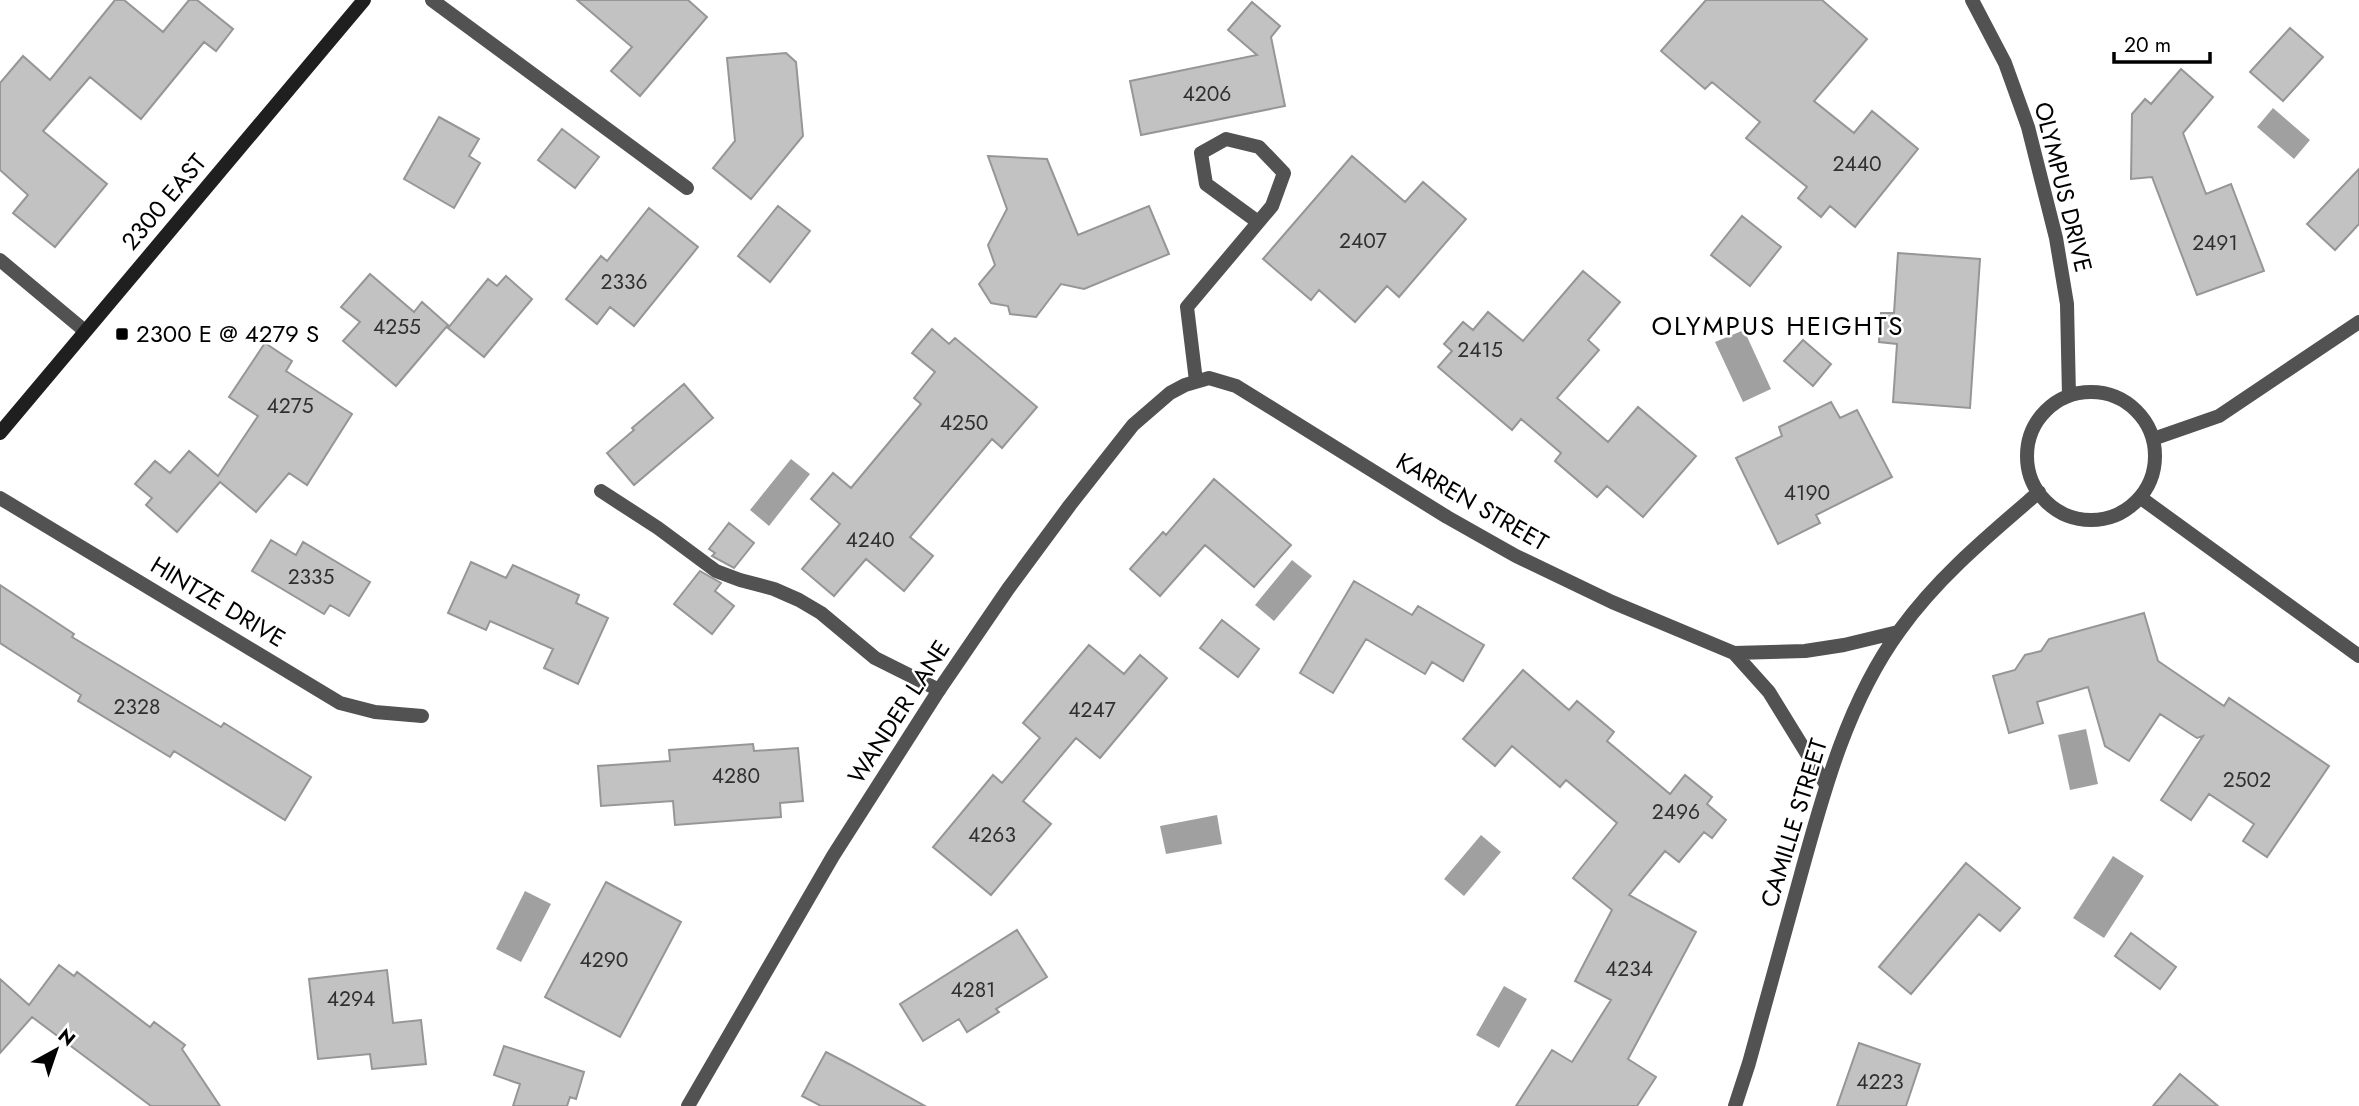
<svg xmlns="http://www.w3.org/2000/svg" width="2359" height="1106" viewBox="0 0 2359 1106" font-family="Jost,sans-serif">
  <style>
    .water { fill: #a0a0a0 }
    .building { fill: #c2c2c2; stroke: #969696; stroke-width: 2 }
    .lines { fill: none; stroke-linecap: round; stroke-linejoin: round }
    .lane { stroke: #525252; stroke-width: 14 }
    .street { stroke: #525252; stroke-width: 14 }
    .secondary { stroke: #1f1f1f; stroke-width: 14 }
    .poi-dot { fill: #000; stroke: #fff; stroke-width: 2.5 }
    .labels { text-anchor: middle; stroke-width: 5; stroke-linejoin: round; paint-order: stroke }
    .number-label { font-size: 21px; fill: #303030 }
    .street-label { font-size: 24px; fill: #000; stroke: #fff }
    .poi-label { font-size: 24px; fill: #000; stroke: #fff; text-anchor: start }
    .neighbourhood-label { font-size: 26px; letter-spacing: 2px; fill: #000; stroke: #fff }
  </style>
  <rect width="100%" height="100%" fill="#fff"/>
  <!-- water -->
  <path class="water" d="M2273,108L2310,140L2294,159L2257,127Z
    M1744,330L1771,389L1743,402L1715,342Z
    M791,459L810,474L769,526L750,510Z
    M1292,560L1312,576L1274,621L1255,605Z
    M2086,729L2098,784L2070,790L2058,735Z
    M1217,815L1222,844L1166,854L1160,826Z
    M1481,835L1501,852L1464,896L1444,879Z
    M2113,856L2144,876L2104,938L2073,918Z
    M525,891L551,904L521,962L496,949Z
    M1504,986L1527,999L1499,1048L1476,1035Z"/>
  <!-- building -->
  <path class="building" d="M115,0H124L163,32L189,0H197L233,29L216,51L204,42L141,119L90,77L43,131L107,184L55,247L13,213L28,195L0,170V83L23,56L50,80Z
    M577,0H688L707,17L640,96L611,71L632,47Z
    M1706,0H1822L1867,39L1814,101L1854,133L1872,111L1918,149L1855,227L1830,206L1821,217L1798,198L1807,187L1746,138L1760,122L1712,82L1705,89L1661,51Z
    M1252,2L1280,26L1271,37L1285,106L1141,135L1130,81L1257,55L1228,30Z
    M2290,28L2323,57L2283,101L2250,72Z
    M786,53L796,62L803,136L751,199L713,168L735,141L727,58Z
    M2181,69L2213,97L2183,133L2206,194L2231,184L2264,271L2197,295L2152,177L2131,179L2132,114L2145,99L2151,104Z
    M439,117L479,139L469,156L480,163L454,208L404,179Z
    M562,129L599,157L575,188L538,160Z
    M988,156L1047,159L1078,235L1149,206L1169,254L1084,289L1061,284L1036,317L1010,314L1008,306L991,303L979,284L995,265L988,245L1007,209Z
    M1352,156L1405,202L1423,182L1466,219L1399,297L1387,286L1355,322L1319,290L1311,300L1263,259Z
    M2359,169V224L2335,250L2307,224Z
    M778,206L810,231L770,282L738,256Z
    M649,208L698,247L634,326L610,307L597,324L566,299L601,256L607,261Z
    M1742,216L1781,247L1750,286L1711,255Z
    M1898,253L1980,259L1970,408L1893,402L1897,344L1879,342L1881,313H1894Z
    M1583,271L1620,302L1588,340L1599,350L1557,398L1608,442L1638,407L1696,456L1643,517L1607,486L1597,497L1555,461L1561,453L1521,419L1512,430L1438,367L1452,351L1444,344L1463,322L1473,330L1488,312L1523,341Z
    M370,274L414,312L422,302L448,325L396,386L343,341L360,322L341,307Z
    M506,276L532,299L484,357L448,328L488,279L497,286Z
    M932,329L949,344L955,338L1037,407L1002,448L992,439L910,537L933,556L904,591L866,559L834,596L802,569L840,524L811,499L833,473L851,488L921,404L914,398L935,372L912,353Z
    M1803,340L1831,364L1813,386L1784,361Z
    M265,343L292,361L286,371L352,414L307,485L289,473L256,512L220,482L177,532L146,505L152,498L135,484L155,461L170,473L189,451L218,476L258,416L229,397Z
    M684,384L713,418L634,485L607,453L634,430L632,428Z
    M1831,402L1840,418L1857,410L1892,477L1816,515L1820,523L1778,544L1736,458L1782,436L1779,427Z
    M1214,479L1291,545L1254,587L1205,545L1160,596L1130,569L1163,532L1166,535Z
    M729,523L754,543L734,568L712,556L715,553L709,549Z
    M271,540L296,555L303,542L370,582L349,616L330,605L324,614L252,571Z
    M471,562L506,578L513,565L579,595L576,603L608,618L578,684L544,668L553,649L490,621L486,630L448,613Z
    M700,571L721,583L715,591L734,606L712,634L674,604Z
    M1354,581L1412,615L1418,606L1484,645L1463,681L1432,662L1425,674L1366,639L1333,693L1300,673Z
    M0,585L74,634L72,637L221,727L224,723L311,777L285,820L174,751L170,757L78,701L81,695L0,643Z
    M2144,613L2158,661L2224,706L2229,698L2329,766L2267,857L2243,841L2254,824L2209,794L2191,820L2161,800L2203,736L2197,738L2160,714L2129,761L2105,746L2088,687L2037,702L2043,723L2009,733L1993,676L2015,670L2025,655L2041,651L2049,639Z
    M1222,620L1259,649L1238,677L1200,648Z
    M1089,645L1124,674L1140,655L1167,678L1100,758L1076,738L1023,801L1051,824L991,895L933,847L993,775L1002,783L1040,738L1023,723Z
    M1523,670L1569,710L1577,701L1614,732L1607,741L1670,794L1685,775L1712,797L1707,804L1726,820L1712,838L1704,832L1679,862L1665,851L1629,895L1696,932L1628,1059L1656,1077L1637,1106H1516L1552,1050L1572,1062L1611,1000L1575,981L1612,910L1573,878L1617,823L1566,780L1560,787L1512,746L1495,766L1463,739Z
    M753,744L754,751L798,748L803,801L780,803L781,817L675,825L673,801L601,806L598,766L670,761L669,750Z
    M1966,863L2020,908L2000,931L1979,914L1911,994L1879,967Z
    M606,882L681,922L620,1037L545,997Z
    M1017,930L1047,977L996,1009L999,1012L967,1032L959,1019L923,1041L900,1004Z
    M2131,933L2176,967L2160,989L2115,956Z
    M59,965L74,976L77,972L150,1027L154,1022L185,1045L182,1049L220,1106H151L32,1017L0,1053V979L29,1005Z
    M387,970L393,1023L421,1020L426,1064L372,1069L370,1054L318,1059L309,979Z
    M1859,1043L1920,1064L1906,1106H1837Z
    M504,1046L584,1072L576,1099L570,1097L567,1106H513L520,1084L494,1075Z
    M826,1052L851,1065L925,1106H821L802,1096Z
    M2180,1074L2218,1106H2153Z"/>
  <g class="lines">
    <!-- lane -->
    <path class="lane" d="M1196,381L1187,307L1272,206L1284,173L1259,147L1226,139L1201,153L1206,184L1258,222
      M601,491L658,528L716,571L740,580L774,589L799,600L821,613L875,658L939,690"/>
    <!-- street -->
    <path class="street" d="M432,0L687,188
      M1972,0L2005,63L2028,127L2056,238L2067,304L2069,396
      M0,260L85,331
      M2027 456a64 64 0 1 1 128 0a64 64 0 1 1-128 0Z
      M2153,439L2219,416L2359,322
      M0,498L340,703L375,712L422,716
      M2141,498L2359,656
      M1734,653L1769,692L1825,783
      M688,1106L833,856L939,690L1008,589L1070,505L1133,425L1170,393L1185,385L1209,378L1236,386L1447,517L1516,556L1612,602L1734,653L1805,651L1844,645L1898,632
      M1735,1106L1749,1063C1766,1000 1784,937 1801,874C1824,790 1848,701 1900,630C1938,577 1989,535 2039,492"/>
    <!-- secondary -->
    <path class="secondary" d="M0,433L364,0"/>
  </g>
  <!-- markers -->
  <rect class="poi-dot" x="115" y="327" width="14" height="14" rx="3.5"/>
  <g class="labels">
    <!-- number labels -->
    <g class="number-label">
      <text x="1207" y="101">4206</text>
      <text x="1857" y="171">2440</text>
      <text x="1363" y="248">2407</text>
      <text x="2215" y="250">2491</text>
      <text x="624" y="289">2336</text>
      <text x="397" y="334">4255</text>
      <text x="1480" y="357">2415</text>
      <text x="290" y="413">4275</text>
      <text x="964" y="430">4250</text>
      <text x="1807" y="500">4190</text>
      <text x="870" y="547">4240</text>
      <text x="311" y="584">2335</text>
      <text x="137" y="714">2328</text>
      <text x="1092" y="717">4247</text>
      <text x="736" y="783">4280</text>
      <text x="2247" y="787">2502</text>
      <text x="1676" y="819">2496</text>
      <text x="992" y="842">4263</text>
      <text x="604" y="967">4290</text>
      <text x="1629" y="976">4234</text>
      <text x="973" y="997">4281</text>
      <text x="351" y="1006">4294</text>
      <text x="1880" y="1089">4223</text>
    </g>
    <!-- street labels -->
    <g class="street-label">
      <text transform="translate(2063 187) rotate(76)" y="8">OLYMPUS DRIVE</text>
      <text transform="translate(164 202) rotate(-50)" y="8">2300 EAST</text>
      <text transform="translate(1472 502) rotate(30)" y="8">KARREN STREET</text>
      <text transform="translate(218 602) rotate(31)" y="8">HINTZE DRIVE</text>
      <text transform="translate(899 712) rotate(-57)" y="8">WANDER LANE</text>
      <text transform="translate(1794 823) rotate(-73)" y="8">CAMILLE STREET</text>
    </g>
    <!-- poi labels -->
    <g class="poi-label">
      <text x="136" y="342">2300 E @ 4279 S</text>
    </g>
    <!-- neighbourhood labels -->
    <g class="neighbourhood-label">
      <text x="1778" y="335">OLYMPUS HEIGHTS</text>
    </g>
  </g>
  <!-- north arrow -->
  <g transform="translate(56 1050) rotate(40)" stroke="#ffffff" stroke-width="5" paint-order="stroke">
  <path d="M0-5L12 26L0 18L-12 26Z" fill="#000000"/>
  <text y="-10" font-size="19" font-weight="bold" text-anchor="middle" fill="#000000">N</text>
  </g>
  <!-- scale -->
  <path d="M2114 52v10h96v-10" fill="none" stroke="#000000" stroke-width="3.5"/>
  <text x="2124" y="52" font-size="21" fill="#000000" stroke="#ffffff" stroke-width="5" paint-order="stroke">20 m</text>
</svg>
